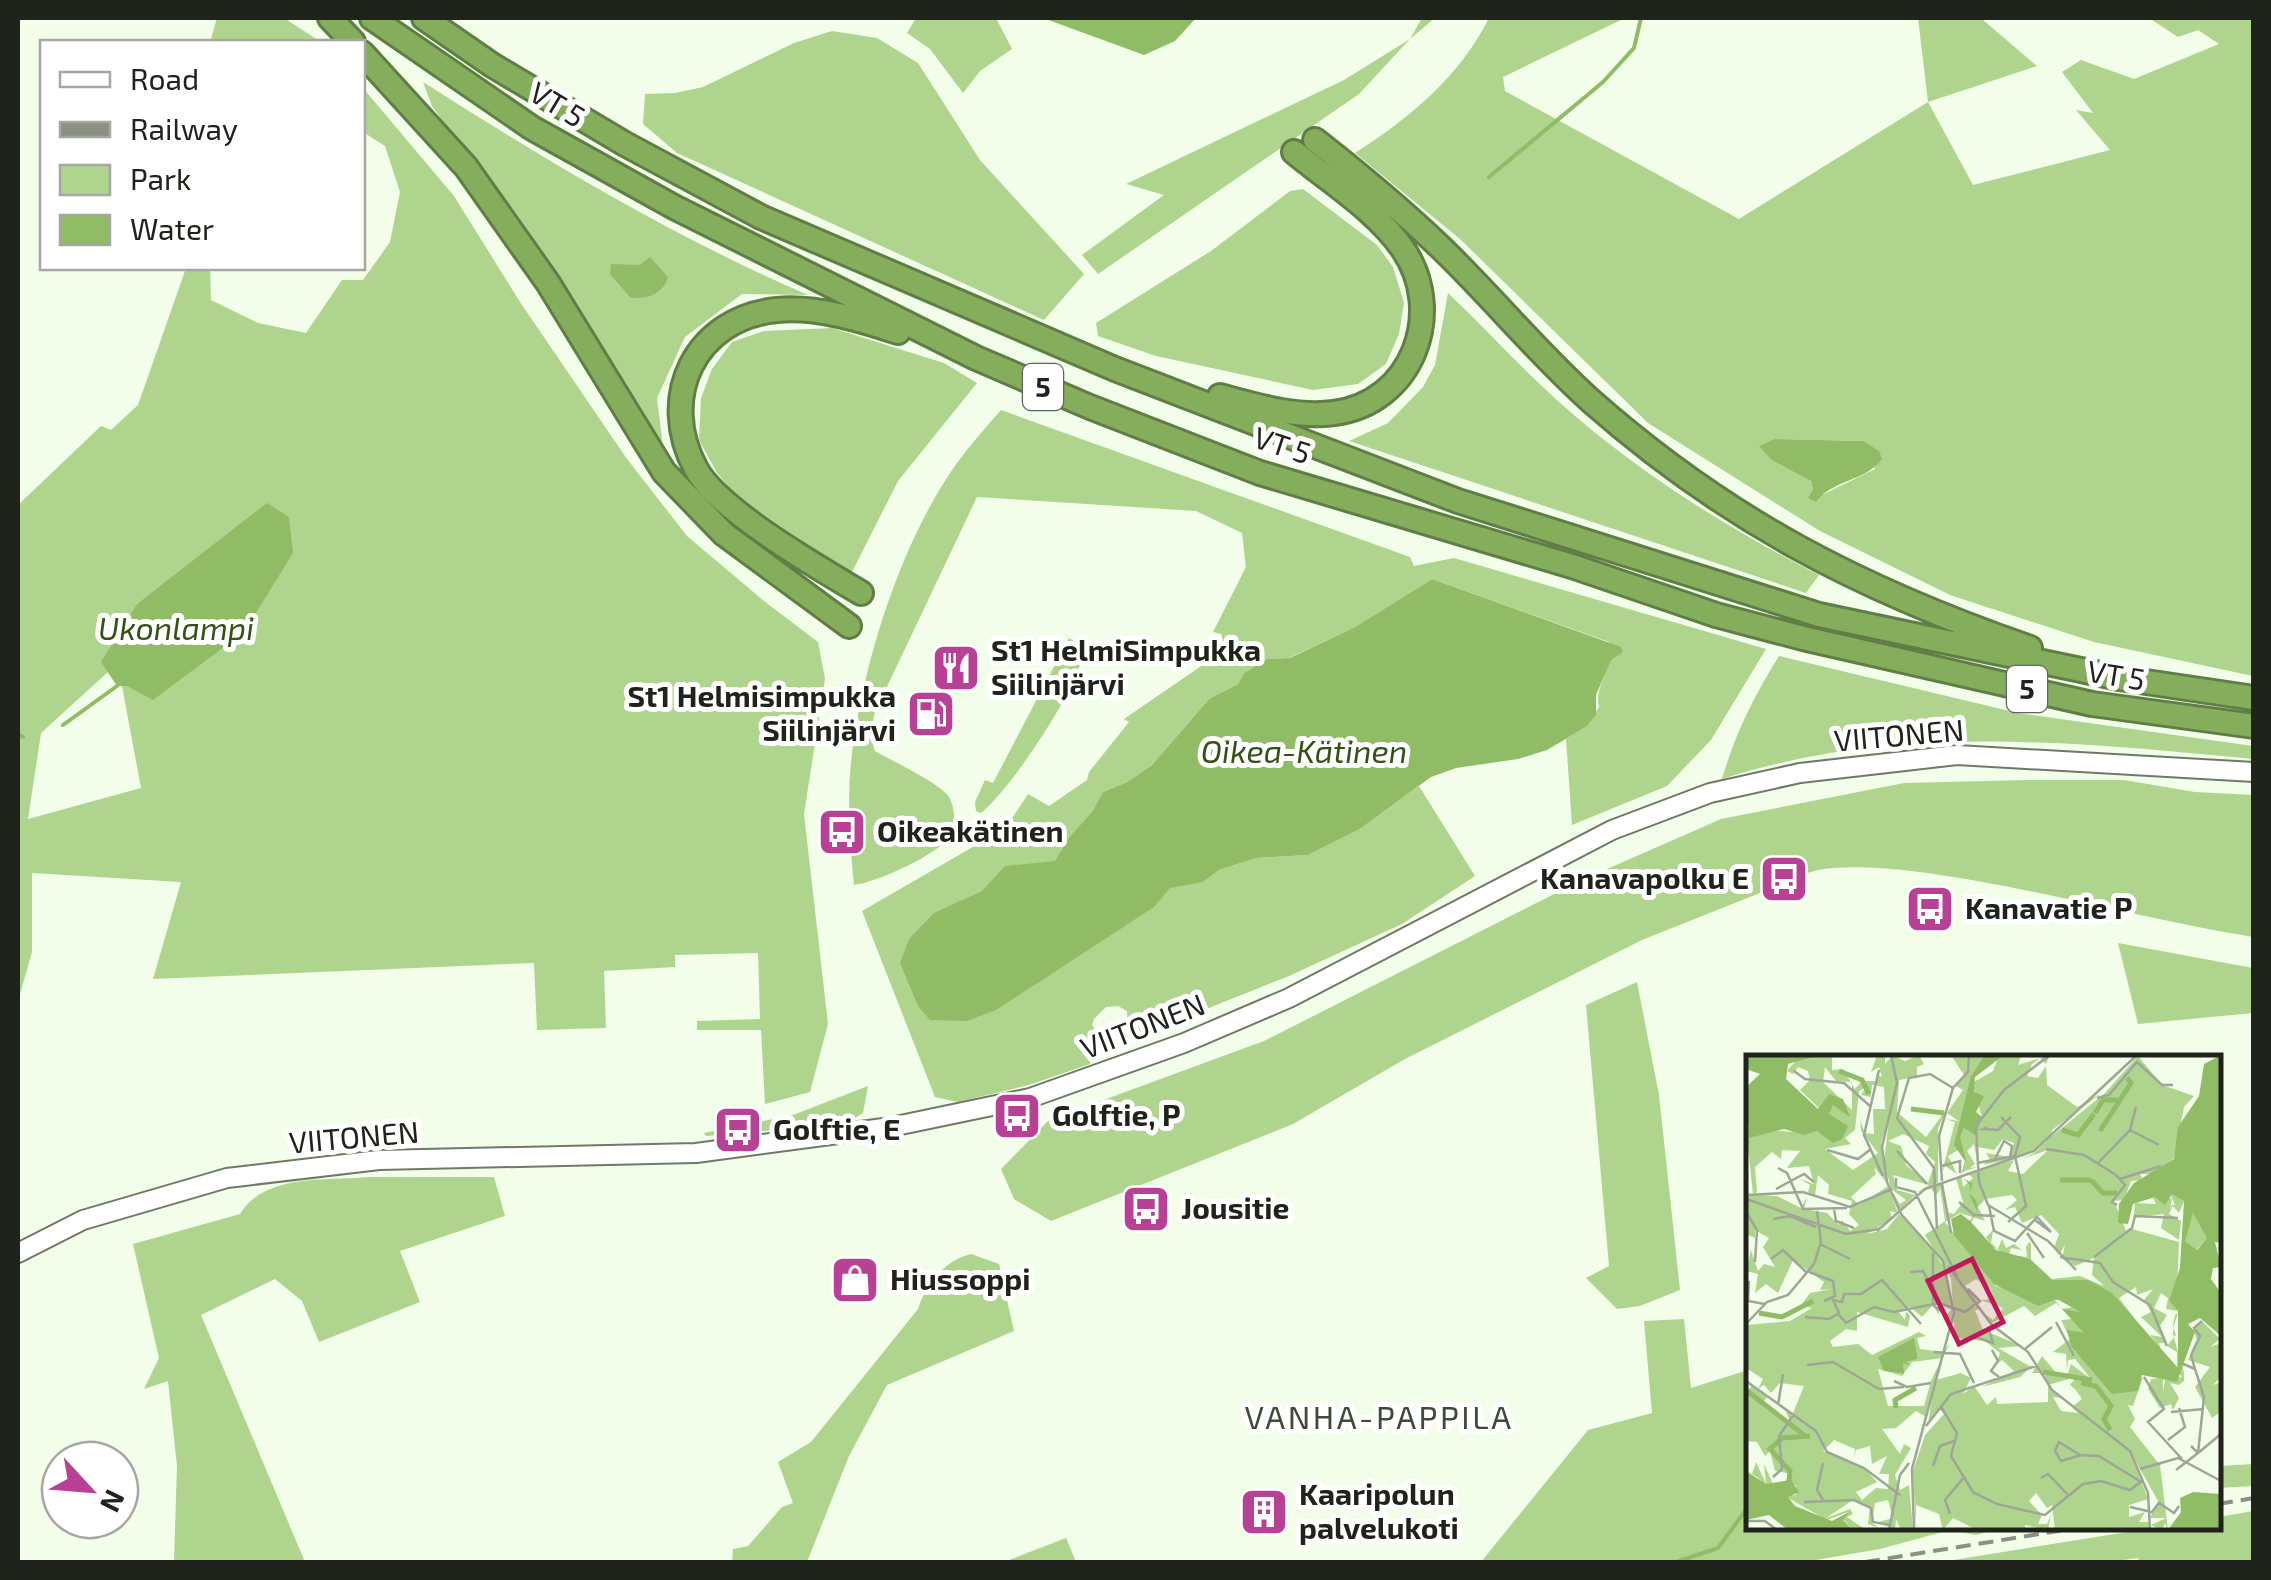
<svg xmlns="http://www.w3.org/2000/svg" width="2271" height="1580" viewBox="0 0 2271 1580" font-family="'Exo 2',sans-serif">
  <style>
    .green { fill: #afd48e; fill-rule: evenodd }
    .water { fill: #8fbc64 }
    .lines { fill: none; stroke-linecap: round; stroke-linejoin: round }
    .stream { stroke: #8fbc64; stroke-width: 4 }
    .secondary-casing { stroke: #6f7968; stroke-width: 22 }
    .highway-casing { stroke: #617d46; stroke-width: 28 }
    .secondary { stroke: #fff; stroke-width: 18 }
    .highway { stroke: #84ad5c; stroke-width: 22 }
    .rail { stroke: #8a9183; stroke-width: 4; stroke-dasharray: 15 8; stroke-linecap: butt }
    .labels { text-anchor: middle; stroke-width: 10; stroke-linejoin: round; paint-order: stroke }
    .shield { fill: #fff; stroke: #636560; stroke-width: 2.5 }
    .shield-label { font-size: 28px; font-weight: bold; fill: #20231c }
    .street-label { font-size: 30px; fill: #20231c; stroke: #fff }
    .poi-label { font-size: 30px; font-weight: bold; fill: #20231c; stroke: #fff; text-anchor: start }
    .water-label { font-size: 32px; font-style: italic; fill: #355214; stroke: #fff }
    .neighbourhood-label { font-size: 32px; letter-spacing: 2.5px; fill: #414a39; stroke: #fff }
    .inset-river { fill: none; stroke: #8fbc64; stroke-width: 5 }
    .inset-road { fill: none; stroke: #9ea697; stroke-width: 2.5 }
    .view { fill: #c2185b; fill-opacity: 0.15; stroke: #c2185b; stroke-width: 5 }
    .inset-edge { fill: none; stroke: #20231c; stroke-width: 5 }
  </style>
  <rect width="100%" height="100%" fill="#f2fee9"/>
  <!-- green -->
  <path class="green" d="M217,18H284L321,42H210Z
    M916,18L997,20L1012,49L980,71L963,93L930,49L907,33Z
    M1422,18H1435L1410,39L1359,94L1098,274L1082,255L1164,195L1126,184L1344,80L1410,39Z
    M1489,18H1625L1503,77L1505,91L1739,219L1928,102L1918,18L1982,19L2037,66L1928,102L1973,185L2110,150L2076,110L2093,113L2062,72L2081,60L2134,79L2219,44L2198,30L2178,37L2149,18H2253V676L2094,642L1950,595L1820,531L1648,423L1460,239L1355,153C1410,118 1460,76 1489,18ZM1776,439L1863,441L1875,469L1822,495L1813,490L1811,481L1760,446Z
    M832,31L877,38L918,63L980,160L1084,274L1044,320L677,153L643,124L645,94L675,93L703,87L794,43Z
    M423,82C547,161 672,236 808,295L742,294L685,337L657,398L663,447L639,405L432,106Z
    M363,88L454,196L520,302L627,459L687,536L764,601L818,642L825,679L804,814L828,1024L810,1092L765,1104L761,1030H697V1021L760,1019L758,953L675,955V967L604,971L606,1028L537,1030L534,963L153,979L181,882L32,873V952L18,1001V505L101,426L111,430L138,405L186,268H210L211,300L258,323L306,333L342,280H363L390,242L400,192L385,146L363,132ZM193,562L127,686H122L141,788L28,819L41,733L108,672L137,604Z
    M1303,189L1377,245L1393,267L1404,303L1399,334L1386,364L1358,384L1313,390L1156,356L1098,336L1096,323L1211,251L1290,191Z
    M1448,293C1485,328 1520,367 1558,401C1636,471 1725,527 1819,575L1806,593L1349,441L1388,423L1423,387L1435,365Z
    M832,328L944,363L977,383L898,481L851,574L735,495L717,473L699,440L701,398L712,369L732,342L764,331Z
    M1001,410L1410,557L1414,566L1454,558L1766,649L1711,740L1667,786L1572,825L1566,739L1586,727L1599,707C1594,684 1613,674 1609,642L1432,579L1355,627L1289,658L1267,659L1244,673L1238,684L1209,699L1152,765L1127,782L1103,792L1203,882L1219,870L1256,858L1308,855L1360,829L1419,786L1475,876L1402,924L1289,976L1091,1055L1090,1064L1029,1085L958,1102L935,1097L862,911L985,840L1013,817L1028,794L1049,806L1087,780L1089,772L1129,722L1124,719L1226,649L1221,634L1213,632L1246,567L1242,533L1196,511L977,497L875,712L870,734L875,751C892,761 940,783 949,797C956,809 957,831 946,841C931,857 875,883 854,885C850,844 847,803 851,763C861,667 901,541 957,463C971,444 986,427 1001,410ZM1118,1006L1127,1011C1129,1030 1119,1038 1101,1038L1092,1025L1094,1019L1106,1007Z
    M1069,638L1080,645C1080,653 1081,661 1079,668C1065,706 1011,788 981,813L976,811L975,802L985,780L993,783Z
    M1779,656L2018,713L2253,746V759C2076,742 1895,723 1722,779C1735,734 1754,696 1779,656Z
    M2027,780H2124L2195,792L2253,795V937C2161,922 2069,897 1977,881C1929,873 1881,865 1833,868C1812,869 1793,878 1775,887L1642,940L1405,1059L1293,1124L1051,1221L1014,1199L1001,1169L1049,1120L1264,1041L1582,880L1721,819L1904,783Z
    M2118,943L2253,968V1013L2138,1024Z
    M1637,982L1659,1095L1680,1290L1640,1306L1617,1309L1586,1278L1609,1266L1586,1005Z
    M868,1086L863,1113C835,1132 811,1128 779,1130C754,1131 730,1134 706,1136L704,1133L793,1115Z
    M369,1177H494L505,1216L400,1251L420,1302L319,1342L302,1301L275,1279L201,1315L305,1562H174L177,1466L168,1381L144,1389L159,1358L133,1244L240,1214C265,1173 327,1181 369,1177Z
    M971,1254L999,1264L1014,1331L887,1385L849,1456L807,1562H732L733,1549L748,1546L782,1507L793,1503L778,1462L811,1442L918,1309C926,1284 945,1260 971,1254Z
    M1684,1319L1691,1388L1748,1370V1528H2001L1976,1535L1950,1530L1880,1549L1804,1562H1481L1588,1430L1652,1413L1644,1321Z
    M2253,1464V1486L2219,1488V1466Z
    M2253,1511V1562H2139L2138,1558L2108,1562H1941L2152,1528H2218L2219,1517Z
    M1066,1538L1076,1562H1004Z"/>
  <!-- water -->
  <path class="water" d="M1043,18H1196L1175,41L1144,55Z
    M650,257L668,277C663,294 648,299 631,298L610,274L611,264L640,265Z
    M1775,439L1863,441L1879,451L1882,459C1865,482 1833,479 1816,502L1808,498L1813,490L1811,481L1772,460L1759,446Z
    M267,503L289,517L293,553L244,632L153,700L127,686H117L101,662L137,604Z
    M1432,579L1621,647L1623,652L1611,660L1596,695V715L1586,727L1547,750L1518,759L1456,768L1431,777L1360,829L1308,855L1256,858L1219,870L1203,882L1170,888L1154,907L996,1010L967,1021L930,1020L918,1006L900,963L909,939L934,913L982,891L1005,866L1055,861L1069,838L1093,811L1103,792L1127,782L1152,765L1209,699L1238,684L1244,673L1267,659L1290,658L1355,627Z"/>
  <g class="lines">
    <!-- stream -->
    <path class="stream" d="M1489,177L1603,82L1634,48L1641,18
      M63,725L117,686
      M18,734L23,737
      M1676,1562L1718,1548L1748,1507"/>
    <!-- secondary casing -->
    <g class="secondary-casing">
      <path id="secondary" d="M18,1253L83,1220L227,1178L379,1160L696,1153L891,1127L1030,1098L1184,1043L1289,998L1612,830L1710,793L1800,773L1957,755L2254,772"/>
    </g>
    <!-- highway casing -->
    <g class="highway-casing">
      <path id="highway" d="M330,18L353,42
        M372,18L532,128L674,207L976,358L1090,407L1260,473L1572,566L1716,615L1803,638L2092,704L2254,726
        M424,18L492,65L625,144L761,217L1115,369L1458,501L1819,615L2119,678L2254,698
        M362,53L466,167L548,283L664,472L724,534L849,626
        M1315,140C1357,173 1398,207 1436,243C1490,294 1536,352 1591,401C1726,520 1860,589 2030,648
        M1220,396C1257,406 1296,418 1334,413C1413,403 1446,312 1403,249C1376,210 1330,182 1294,152
        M861,593C819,568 718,510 696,469C657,397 695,318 777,310C816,306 862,320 898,332"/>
    </g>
    <!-- secondary -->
    <use href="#secondary" class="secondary"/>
    <!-- highway -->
    <use href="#highway" class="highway"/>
    <!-- rail -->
    <path class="rail" d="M2218,1504L2254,1498
      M1865,1562L2077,1528"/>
  </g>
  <!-- icons -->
  <defs>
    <g id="restaurant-square" transform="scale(2.5)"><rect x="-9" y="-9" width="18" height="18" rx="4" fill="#b84196" stroke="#fff"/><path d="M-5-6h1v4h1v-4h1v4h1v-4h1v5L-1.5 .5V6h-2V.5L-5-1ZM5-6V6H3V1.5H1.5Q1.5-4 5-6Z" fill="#fff"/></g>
    <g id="fuel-square" transform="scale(2.5)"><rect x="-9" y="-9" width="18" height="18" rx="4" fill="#b84196" stroke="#fff"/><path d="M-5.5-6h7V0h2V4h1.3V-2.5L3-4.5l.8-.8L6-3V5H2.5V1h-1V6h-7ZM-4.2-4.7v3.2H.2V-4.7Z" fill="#fff"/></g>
    <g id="bus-square" transform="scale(2.5)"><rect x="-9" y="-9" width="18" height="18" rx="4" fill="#b84196" stroke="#fff"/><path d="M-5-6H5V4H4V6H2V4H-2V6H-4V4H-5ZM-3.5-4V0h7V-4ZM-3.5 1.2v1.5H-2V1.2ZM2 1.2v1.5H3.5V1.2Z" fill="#fff"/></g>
    <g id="shop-square" transform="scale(2.5)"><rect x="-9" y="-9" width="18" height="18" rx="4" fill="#b84196" stroke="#fff"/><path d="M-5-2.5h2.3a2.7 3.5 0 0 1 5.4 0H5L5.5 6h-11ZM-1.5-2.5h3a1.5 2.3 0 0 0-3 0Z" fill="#fff"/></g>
    <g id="building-square" transform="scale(2.5)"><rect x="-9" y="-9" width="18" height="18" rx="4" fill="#b84196" stroke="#fff"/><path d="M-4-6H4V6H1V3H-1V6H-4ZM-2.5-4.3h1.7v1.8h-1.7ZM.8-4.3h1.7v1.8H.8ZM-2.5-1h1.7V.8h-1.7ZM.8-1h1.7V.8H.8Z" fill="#fff"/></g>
  </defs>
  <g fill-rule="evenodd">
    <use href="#restaurant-square" x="956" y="668"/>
    <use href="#fuel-square" x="931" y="714"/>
    <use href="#bus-square" x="842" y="832"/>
    <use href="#bus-square" x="1784" y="879"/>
    <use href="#bus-square" x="1930" y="909"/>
    <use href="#bus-square" x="1017" y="1116"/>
    <use href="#bus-square" x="738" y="1130"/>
    <use href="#bus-square" x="1146" y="1209"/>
    <use href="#shop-square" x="855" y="1280"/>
    <use href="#building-square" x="1264" y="1512"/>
  </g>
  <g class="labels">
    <!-- shield labels -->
    <g class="shield">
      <rect x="1023" y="364" width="40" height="46" rx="8"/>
      <rect x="2007" y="666" width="40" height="46" rx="8"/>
    </g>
    <g class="shield-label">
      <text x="1043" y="397">5</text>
      <text x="2027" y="699">5</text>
    </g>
    <!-- street labels -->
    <g class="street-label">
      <text transform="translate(557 105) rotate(31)" y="10">VT 5</text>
      <text transform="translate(1282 446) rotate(18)" y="10">VT 5</text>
      <text transform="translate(2116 676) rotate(9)" y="10">VT 5</text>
      <text transform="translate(1899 736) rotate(-5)" y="10">VIITONEN</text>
      <text transform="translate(1143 1027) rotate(-21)" y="10">VIITONEN</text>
      <text transform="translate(354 1138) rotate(-5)" y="10">VIITONEN</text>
    </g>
    <!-- poi labels -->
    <g class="poi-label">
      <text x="991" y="661">St1 HelmiSimpukka<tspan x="991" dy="34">Siilinjärvi</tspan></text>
      <text x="896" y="707" text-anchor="end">St1 Helmisimpukka<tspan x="896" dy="34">Siilinjärvi</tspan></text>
      <text x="877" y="842">Oikeakätinen</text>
      <text x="1749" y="889" text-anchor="end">Kanavapolku E</text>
      <text x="1965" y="919">Kanavatie P</text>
      <text x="1052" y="1126">Golftie, P</text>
      <text x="773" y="1140">Golftie, E</text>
      <text x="1181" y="1219">Jousitie</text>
      <text x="890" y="1290">Hiussoppi</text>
      <text x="1299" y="1505">Kaaripolun<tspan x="1299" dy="34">palvelukoti</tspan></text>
    </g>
    <!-- water labels -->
    <g class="water-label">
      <text x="176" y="640">Ukonlampi</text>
      <text x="1304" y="763">Oikea-Kätinen</text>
    </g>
    <!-- neighbourhood labels -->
    <g class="neighbourhood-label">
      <text x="1379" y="1429">VANHA-PAPPILA</text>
    </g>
  </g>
  <!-- overview -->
  <g transform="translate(1746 1055)">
    <rect width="475" height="475" fill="#f2fee9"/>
    <path d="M55,0H86V15L97,14L109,34L116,26H130V19L136,22L133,12L125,17L131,0H139V9L144,3L151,25L146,0L159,6L173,0L178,9L171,12V22L153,25L151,57L180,82L203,51L192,73V128L170,138L183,130L147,120L151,135L169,140L154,155L145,135L154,149L160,145L145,134L138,107L143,64L135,88L140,127L128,112L130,119L105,142L113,150L142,131L152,158L144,156L146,164L121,179L141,174L153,159L183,189L201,217L208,269L200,261L205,255L195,249L189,250L194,254L192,259L187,250L176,262L164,252L152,256L159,265L160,256L164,261L162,272L111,257V276L100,274L84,286L87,292L112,289L126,300L173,277L180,281L171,283L174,294L197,297L204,288L197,303L166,307L156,321L132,314L142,351H178L185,326L190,315L196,305L180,362L170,356L150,373L136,374L154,399L158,389L165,393L149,420L154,435L163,430L167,475H155L150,464L149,475L133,467L147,463L142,445L129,448L126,468L133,473L122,469L124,452L107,445L80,463L104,454L107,459L101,462L120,475H107L97,464L102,457L81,465L35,439L50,440V430L26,433L17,428L11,422L6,419L10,407L20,429L18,409L27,429L36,430L45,419L29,416L24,396L19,401L11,387L0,386V337L6,331L21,342L16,349L44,367L40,356L47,358L58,331L34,328L25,338L18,330L12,334L17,324L0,313V270L44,266L66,253L55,250L64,238L86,234L74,235L78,227L47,205L32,238L20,229L9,238L12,219L0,216L5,195L12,216L18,209L29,212L17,192L23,183L9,175V183L0,179V139L31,141L55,153L61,142L58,154L81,158L93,170L96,165L104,176L113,170L103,159L106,146L82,139L83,130L72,120L69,140L62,137L64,130L54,124L68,129L63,111L41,113L54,96L36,95L35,104L26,97L9,112L11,137L7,139L0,73L60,78L71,76L80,60L54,35L64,25L62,16L52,12L47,19L41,16ZM79,12L90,26L106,27V55L77,27ZM126,30L138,32L139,54H127L128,79L119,78L114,65L115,76L132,98L107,115L79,94L105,89L99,83L109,75L113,36L119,33L115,40L125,42ZM157,79L183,91L180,99L189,107L182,128L160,110L155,91L142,86ZM168,285L172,304L157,308L156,319L138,316L133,302ZM88,385L109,394L108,403L110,395L124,391L126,409L141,401L133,419H143L142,434L130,433L116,445L110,437L131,427L118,413L77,396ZM205,0H240L226,28L247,16L253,1L275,0L272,10L304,0L300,9L294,3L286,9L281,21L292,23L300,11L301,30L331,52L357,37L306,75V81L359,38L392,1L416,30L448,41L438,52L428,103L408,119H394L397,125L385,126L378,145L368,146L380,176L387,171L389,148L410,149L406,140H415L426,144L424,155L426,150H429L425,141L427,136L438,146L433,158L427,151L423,159L435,166L433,185L415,173L418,159L389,162L386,174L433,187L431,234L423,246L432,256L420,254L422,243L415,238L408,253L421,260L414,271L421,288H413L415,295L431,312V297L421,291L429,281L427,280V270L429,260L432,258L427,273L430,280L428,283L438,318V326L433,330L424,328L433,343L427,355L425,349L414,353L402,334L405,324L417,323V337L419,324L436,322L404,280L416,282L395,262L405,257L398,245L407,234L391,240L390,232L373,243L401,280L365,240L339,228H307L293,218L282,203L264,202L246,191L240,182L247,175L245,188L252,194L256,184L260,193L268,189L276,195L265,193L263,200L281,202L280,192L283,187L285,188V205L306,224L334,221L358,231L346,220L348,203L329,211L316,204L319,190L313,200L308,193L313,179L295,160L276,168L269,152L259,155L271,145L266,140L239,144L232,152L239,166L214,158L199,167L250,231L278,238L292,250L315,242L336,257H320L344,282L331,287L347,315L377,333L397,322L387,351L382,350L389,364L384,372L413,409L422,406L414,410L422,475L419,468L416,475L405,470L420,463H404L412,446L384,396L402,444L383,450V462L399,457L393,467H403V475H309L306,450L301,453L290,438L283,446L296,460L292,469H301L305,459L302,475L279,470V475H231L207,463L197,475L193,459L170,450V475L167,416L179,380L198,359L193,353L182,369L188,328L191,321L197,308L190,325L215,318L225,323L217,339L228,331L241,350L250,342L251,349L302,347V331L315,343L307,342L315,356L332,358L326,352L336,344L329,334L324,330L315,342L330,322L302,330L298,318H286L296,301L313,321L322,318L325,309L345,324L329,304L322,305L321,317L320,299L307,297L324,284L315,265L326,264L316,254L327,252L317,245H309L316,254L310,248L289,261L278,251L246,268L239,259L247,265L257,253L235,245L248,244L244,233L230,224L219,231L233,243L227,253L232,250L235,254L229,255L237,275L276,291L252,293L285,312L274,322L236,332L268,316L256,305L250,310L254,298L239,286L209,283L205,223L179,180L199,166L194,132L193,137L189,140L185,133L196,129L200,157L208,159L217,147L210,123L215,120L217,132L227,123L220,118L268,105L262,116L277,119L302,95L276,104L288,98L302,85L278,101L237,110L244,105L240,98L264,102L268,88L257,84L248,95L232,92L231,106L228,89L221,96L229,109L224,113L231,112L216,117L220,106L212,95L202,101L211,119L199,111L196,117L209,67L199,64L213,66L201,58L217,35L210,31L218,20ZM227,31L236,62L229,76L218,73L215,79ZM448,159L462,182L450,195L438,185L440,162ZM456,266L474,284L464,292L475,288V322L467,330L475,327V366L473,368V358L466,363L449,332L464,312L442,305L451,285L447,274Z" fill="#afd48e" fill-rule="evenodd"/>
    <path d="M0,0H74L42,9L40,24L72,54L83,39L97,44L104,62L87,50L83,59L102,71L96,84L87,88L71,76L58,80L38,74L3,83L0,32L14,19L0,14ZM239,0H258L229,22L228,37L238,41L230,57L236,62L230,80L218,73L214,82L220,106L215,122L227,129L223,138L230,145L231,150V157L225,167L250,195L284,204L306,225H342L366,238L432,313V256L423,246L434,213L438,146L426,139L419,150L409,142L387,149L382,169L372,168L373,149L388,128L428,104L432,72L453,41L458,9L475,0V188L469,187L475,212L467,213L465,224L475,238V281L454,263L442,269L449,277L431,327L396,320L392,336L366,339L325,291L321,275L338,278L316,254L334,257L311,244L292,251L248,229L208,180L205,164L215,159L224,166L231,156L223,139L224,130L215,121L219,106L208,90L225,21ZM447,158L461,183L451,195L439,186ZM168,283L172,304L160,307L166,311L157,308L158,319L138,316L132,302ZM0,416L20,429L45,425L53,437L42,442L49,451L86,466L103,457L97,465L107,475H42L23,460L0,465ZM447,437L475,439V475H422L435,457L434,443Z" fill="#8fbc64" fill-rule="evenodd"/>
    <path class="inset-river" d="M93,16L116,25L123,39M165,54L198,58M349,58L357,45H372M316,75L332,80L348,59M354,76L385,28L381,23M314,125H345M345,125L357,138H371M13,258L36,262L67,246M297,317L346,325M335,328L350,331L365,351L358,364L364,375M0,335L58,380M150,353L149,345L170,333M43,426L44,416L24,394L36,383L64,381"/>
    <path class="inset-road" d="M145,0L151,28L136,92L141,127L155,159L197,206L208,258L166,414L168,475M133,15L118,80L137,121M48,16L59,24L98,28L124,51M351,43L363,40L391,7L416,30H427M255,62L274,82L269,101M151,63L188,113L191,174M151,63L163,23L184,19L207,33M241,72L237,74L252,75L265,62M384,75L413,90M300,94L338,100L370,120L379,130L366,147L371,150M81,95L112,104L125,94M151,96L181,129M249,104L258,86L266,91L264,102M231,108L269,101L280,151L262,167M351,109L384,75L390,52M195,111L214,106V118M32,113L41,118L57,154L101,153M150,123V132L169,137L211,221M374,124L415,111M196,126L193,81L207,33L222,17L223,0M233,127L242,150L302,186L330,215M233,128L230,71L258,35L304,0M196,129L205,178M30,134L58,119L68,127M0,140L57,137L104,152L146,134M0,144L100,179L134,174M213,147L228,160L249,161M243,151L248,176L269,186L291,162L305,177L289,165M88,154L90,166L108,173M2,160L11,175L9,207M27,164L44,161L70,172M131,176L179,134L288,96L391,0M281,178L298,203M74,189L104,204M187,198V250L202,261M314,202L354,208L367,227L404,250L421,291M348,202L386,173L389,161L432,163M25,204L37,195L61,218M202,211L246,270L282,297L306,335L384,396L402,438L404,475M63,217L87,226L89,241L78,246M164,217L177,216L186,233M3,226L2,246L19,249M92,259L100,268L128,252L148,257L193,248L219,257L234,246L222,234M59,262L83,264L93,258L87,245L96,247L98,239H115L136,225L175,269M310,267L328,301M0,269L21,247L42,240L68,209L75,187L71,156M226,281L247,288L243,275M279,294L306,272M246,295L252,306L245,316L253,322M188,297L214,299L228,328M435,308L449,314L458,342M61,310L87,307L133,334L158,332M449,314L445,300L454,281L448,273L456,266M398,322L418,354L402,367L436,404M0,326L70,376L81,397L118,413L154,440M148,326L161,332L185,328M32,350L37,319M195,352L211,378L205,401L227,437L251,449L299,460L337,429L355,426L384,435L396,426M425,357L458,354M180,371L205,339L290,311M422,385L439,372L433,353M445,391L452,398L475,379M335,400L315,406L309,396L313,387L334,400L353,401L395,427M77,408L71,435L77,445M187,411L194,391L208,386M394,414L432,403L475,426M430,415L452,398L458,342M27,422L36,414L33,381L48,359M295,423L302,419L323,441M58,447L108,445L125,453L127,467L143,470M384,452L406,457L413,448L428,458L433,451M204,459L199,445L219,421M0,466H19L31,475M143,475L154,420L163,408"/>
    <path class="view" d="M226,204L257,267L213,289L182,226Z"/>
    <rect width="475" height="475" class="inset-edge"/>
  </g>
  <!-- border -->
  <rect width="2271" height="1580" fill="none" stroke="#20231c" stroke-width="40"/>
  <!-- legend -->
  <rect x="40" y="40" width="325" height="230" fill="#ffffff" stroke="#a6a7a4" stroke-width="2.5"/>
  <rect x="60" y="72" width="50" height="15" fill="#ffffff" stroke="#a6a7a4" stroke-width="2.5"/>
  <text x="130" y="90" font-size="30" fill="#20231c">Road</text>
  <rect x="60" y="122" width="50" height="15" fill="#8a9183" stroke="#a6a7a4" stroke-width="2.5"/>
  <text x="130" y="140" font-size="30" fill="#20231c">Railway</text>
  <rect x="60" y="165" width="50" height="30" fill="#afd48e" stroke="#a6a7a4" stroke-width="2.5"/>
  <text x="130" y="190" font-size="30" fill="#20231c">Park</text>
  <rect x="60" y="215" width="50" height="30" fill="#8fbc64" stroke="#a6a7a4" stroke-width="2.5"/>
  <text x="130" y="240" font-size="30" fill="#20231c">Water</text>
  <!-- north arrow -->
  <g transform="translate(90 1490) rotate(116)"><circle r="48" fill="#ffffff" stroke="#a6a7a4" stroke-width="2.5"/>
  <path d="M0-8L18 38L0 25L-18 38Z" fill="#b84196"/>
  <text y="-15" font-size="28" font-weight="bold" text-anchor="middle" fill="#20231c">N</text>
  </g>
</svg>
